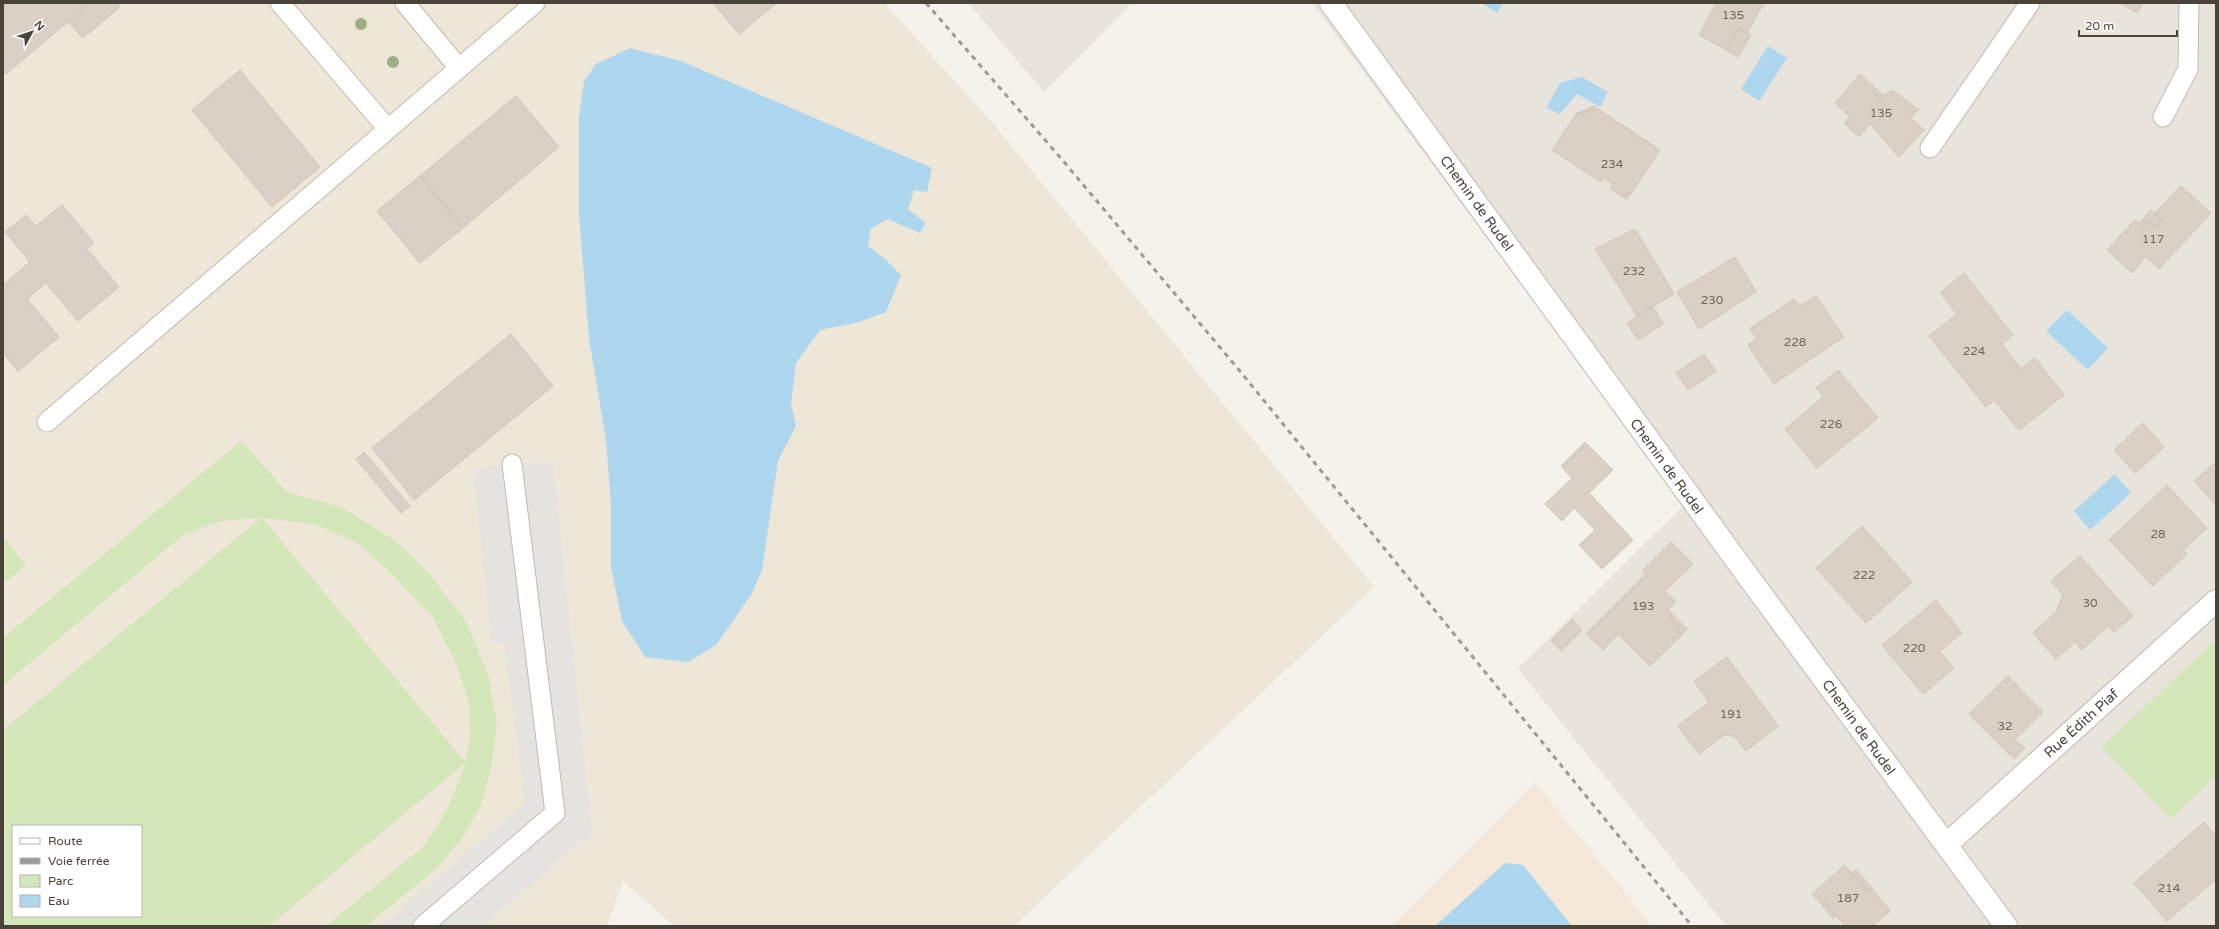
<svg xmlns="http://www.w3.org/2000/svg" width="2219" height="929" viewBox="0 0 2219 929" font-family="'Varela Round',sans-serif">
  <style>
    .residential { fill: #e9e4db }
    .commercial { fill: #f5e8d9 }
    .education { fill: #eee6d7; fill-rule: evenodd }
    .green { fill: #d4e7b8; fill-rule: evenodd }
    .parking { fill: #e5e3e0 }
    .water { fill: #add7ee }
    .building { fill: #dad0c5; stroke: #d1c5b6 }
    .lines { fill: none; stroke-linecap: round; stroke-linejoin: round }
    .lane-casing { stroke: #c1b9af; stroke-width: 21 }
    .street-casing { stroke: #c1b9af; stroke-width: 24 }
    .lane { stroke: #fff; stroke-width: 19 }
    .street { stroke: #fff; stroke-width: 22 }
    .rail { stroke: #9a9a9a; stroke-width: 3; stroke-dasharray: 5 5; stroke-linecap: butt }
    .tree { fill: #9ab084 }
    .labels { text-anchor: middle; stroke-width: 4; stroke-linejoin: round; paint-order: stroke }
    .number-label { font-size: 12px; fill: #6e665d }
    .street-label { font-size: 14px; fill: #4a433a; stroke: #fff }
  </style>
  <rect width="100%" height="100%" fill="#f5f2ec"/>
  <!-- residential -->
  <path class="residential" d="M968,3H1132L1044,92Z
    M1312,3H2216V926H1726L1518,669L1685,504Z"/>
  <!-- commercial -->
  <path class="commercial" d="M1535,782L1652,926H1391Z"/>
  <!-- education -->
  <path class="education" d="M3,3H884L991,121L1374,587L1014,926H674L623,881L607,926H3ZM13,826H141V916H13Z"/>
  <!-- green -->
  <path class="green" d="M241,441L287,492L343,508L396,541L430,575L465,620L488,675L497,725L491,768L481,805L463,837L439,866L366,926H326L423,847C442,822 456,793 465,763L269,926H3V730L261,518L220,521L183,535L3,685V638ZM262,518L318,525L359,544L393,575L433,617L455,661L469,702L470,739L465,762ZM13,826H141V916H13Z
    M3,537L26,565L3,584Z
    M2216,639V775L2171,819L2102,747Z"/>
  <!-- parking -->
  <path class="parking" d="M553,462L592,833L483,926H380L525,803L504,643L492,644L473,469L512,464Z"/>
  <!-- water -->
  <path class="water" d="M1482,3H1503L1497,13Z
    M1768,46L1787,58L1759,101L1741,89Z
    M630,48L681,61L932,168L927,192L914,190L908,209L926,223L920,233L888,219L871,228L868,246L884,258L901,275L886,312L859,322L820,330L796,363L791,403L796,426L778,461L762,570L751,595L716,645L688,662L645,657L622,621L611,567V504L606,440L589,339L579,214V117L584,81L596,64Z
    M1582,77L1608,92L1600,107L1577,94L1560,114L1546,108L1560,83Z
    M2067,310L2108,348L2088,370L2046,331Z
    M2115,474L2131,493L2090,530L2074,511Z
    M1505,863L1523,865L1572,926H1435Z"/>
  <!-- building -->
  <path class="building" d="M3,3H90L6,74L3,71Z
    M90,3H116L120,7L83,38L68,22Z
    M713,3H777L739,34Z
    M1716,3H1764L1747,33L1738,28L1725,49L1699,35Z
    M2121,3H2143L2137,13Z
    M1738,28L1751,35L1738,57L1725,49Z
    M240,70L320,167L272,207L192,110Z
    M1860,74L1876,89L1873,93L1879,98L1892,90L1919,110L1911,118L1924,130L1899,157L1870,124L1859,137L1844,123L1850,117L1835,103Z
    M1876,89L1882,94L1879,98L1873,93Z
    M516,96L559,147L463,228L420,176Z
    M1594,106L1598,109L1576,114Z
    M1598,109L1660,150L1631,193L1620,195L1610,188L1613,184L1604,178L1601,182L1552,150L1576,114Z
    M420,176L463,228L420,263L377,211Z
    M2181,186L2211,213L2159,269L2146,257L2132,273L2107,250L2135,220L2143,226L2148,220L2156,227L2162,220L2155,213Z
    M1631,193L1627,199L1620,195Z
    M62,205L94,243L87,249L119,287L78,321L46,283L27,299L59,337L18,371L3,353V285L30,262L5,232L26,215L36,226Z
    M2151,210L2162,220L2156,227L2148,220L2143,226L2139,223Z
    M1635,229L1674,294L1637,316L1595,249Z
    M1735,257L1756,292L1699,329L1677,292Z
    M1964,273L2013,335L2002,344L2021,369L2035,358L2064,395L2019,430L1994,400L1986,407L1929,336L1957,314L1940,293Z
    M1816,296L1844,337L1774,384L1748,345L1757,339L1750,328L1794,299L1800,306Z
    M1653,307L1663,324L1638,340L1627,323Z
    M511,334L553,386L414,500L372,448Z
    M1704,354L1716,371L1688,390L1676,373Z
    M1838,370L1878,418L1817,468L1785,429L1823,397L1816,388Z
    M2143,423L2164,447L2135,473L2114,450Z
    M1585,442L1613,470L1589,493L1633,540L1602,569L1579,545L1595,530L1574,508L1562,521L1545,504L1572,478L1561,466Z
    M364,452L410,506L401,513L356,459Z
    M2216,462V505L2194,481Z
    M2167,485L2207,528L2183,550L2187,554L2153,586L2109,540Z
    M1862,526L1912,582L1866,623L1816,568Z
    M1671,542L1693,564L1665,591L1676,602L1668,610L1681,636L1650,666L1618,634L1603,650L1586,634L1646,574L1642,571Z
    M2080,556L2133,616L2114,632L2108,626L2082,650L2075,642L2056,659L2033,633L2056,612L2063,595L2051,581Z
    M1936,600L1962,633L1940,651L1954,668L1923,694L1882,645Z
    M1668,610L1687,629L1681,636Z
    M1572,619L1582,630L1561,651L1551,640Z
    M1727,657L1778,726L1746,751L1734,736L1724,735L1699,754L1678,726L1709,702L1694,681Z
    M2008,676L2043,712L2015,739L2025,748L2014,759L1969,714Z
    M2204,822L2216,836V879L2167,921L2134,883Z
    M1845,865L1868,892L1872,888L1890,911L1872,926H1845L1825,903L1822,905L1812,894Z
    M1856,870L1872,888L1868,892L1852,873Z
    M1825,903L1836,916L1833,919L1822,905Z"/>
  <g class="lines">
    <!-- lane casing -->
    <g class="lane-casing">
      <path id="lane" d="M280,3L388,129
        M405,3L459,68
        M2163,117L2188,69L2189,3
        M1930,148L2030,3
        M47,422L535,3
        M423,926L555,813L512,464"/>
    </g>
    <!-- street casing -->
    <g class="street-casing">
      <path id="street" d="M1331,3L1747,575L2006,926
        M1946,845L2216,601"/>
    </g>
    <!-- lane -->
    <use href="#lane" class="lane"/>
    <!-- street -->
    <use href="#street" class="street"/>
    <!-- rail -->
    <path class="rail" d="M926,3L1059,156L1239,370L1692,926"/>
  </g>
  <!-- trees -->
  <g class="tree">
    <circle cx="361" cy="24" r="6"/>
    <circle cx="393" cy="62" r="6"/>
  </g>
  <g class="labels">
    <!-- number labels -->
    <g class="number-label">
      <text x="1733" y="19">135</text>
      <text x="1881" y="117">135</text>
      <text x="1612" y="168">234</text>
      <text x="2153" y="243">117</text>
      <text x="1634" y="275">232</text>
      <text x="1712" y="304">230</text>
      <text x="1795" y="346">228</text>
      <text x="1974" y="355">224</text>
      <text x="1831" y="428">226</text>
      <text x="2158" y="538">28</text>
      <text x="1864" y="579">222</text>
      <text x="2090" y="607">30</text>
      <text x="1643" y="610">193</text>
      <text x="1914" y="652">220</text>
      <text x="1731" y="718">191</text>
      <text x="2005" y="730">32</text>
      <text x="2169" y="892">214</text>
      <text x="1848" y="902">187</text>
    </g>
    <!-- street labels -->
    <g class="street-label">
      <text transform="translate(1477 203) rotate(54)" y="5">Chemin de Rudel</text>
      <text transform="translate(1667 466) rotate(54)" y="5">Chemin de Rudel</text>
      <text transform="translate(2081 723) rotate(-42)" y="5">Rue Édith Piaf</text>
      <text transform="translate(1859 727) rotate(54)" y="5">Chemin de Rudel</text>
    </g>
  </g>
  <!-- border -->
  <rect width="2219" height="929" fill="none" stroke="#4a433a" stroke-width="8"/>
  <!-- legend -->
  <rect x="12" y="825" width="130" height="92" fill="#ffffff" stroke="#b7b4b0"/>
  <rect x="20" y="838" width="20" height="6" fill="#ffffff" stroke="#b7b4b0"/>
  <text x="48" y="845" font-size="12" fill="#4a433a">Route</text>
  <rect x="20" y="858" width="20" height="6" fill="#9a9a9a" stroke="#b7b4b0"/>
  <text x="48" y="865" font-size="12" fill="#4a433a">Voie ferrée</text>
  <rect x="20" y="875" width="20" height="12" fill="#d4e7b8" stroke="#b7b4b0"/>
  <text x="48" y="885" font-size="12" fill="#4a433a">Parc</text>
  <rect x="20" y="895" width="20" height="12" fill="#add7ee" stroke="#b7b4b0"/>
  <text x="48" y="905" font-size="12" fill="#4a433a">Eau</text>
  <!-- north arrow -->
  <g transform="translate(32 32) rotate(50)" stroke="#ffffff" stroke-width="3" paint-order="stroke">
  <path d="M0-3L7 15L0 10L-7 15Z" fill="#4a433a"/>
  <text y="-6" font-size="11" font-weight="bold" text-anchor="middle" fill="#4a433a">N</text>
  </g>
  <!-- scale -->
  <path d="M2079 30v6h98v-6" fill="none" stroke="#4a433a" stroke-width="2"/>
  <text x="2085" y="30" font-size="12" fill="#4a433a" stroke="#ffffff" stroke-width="3" paint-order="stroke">20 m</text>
</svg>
